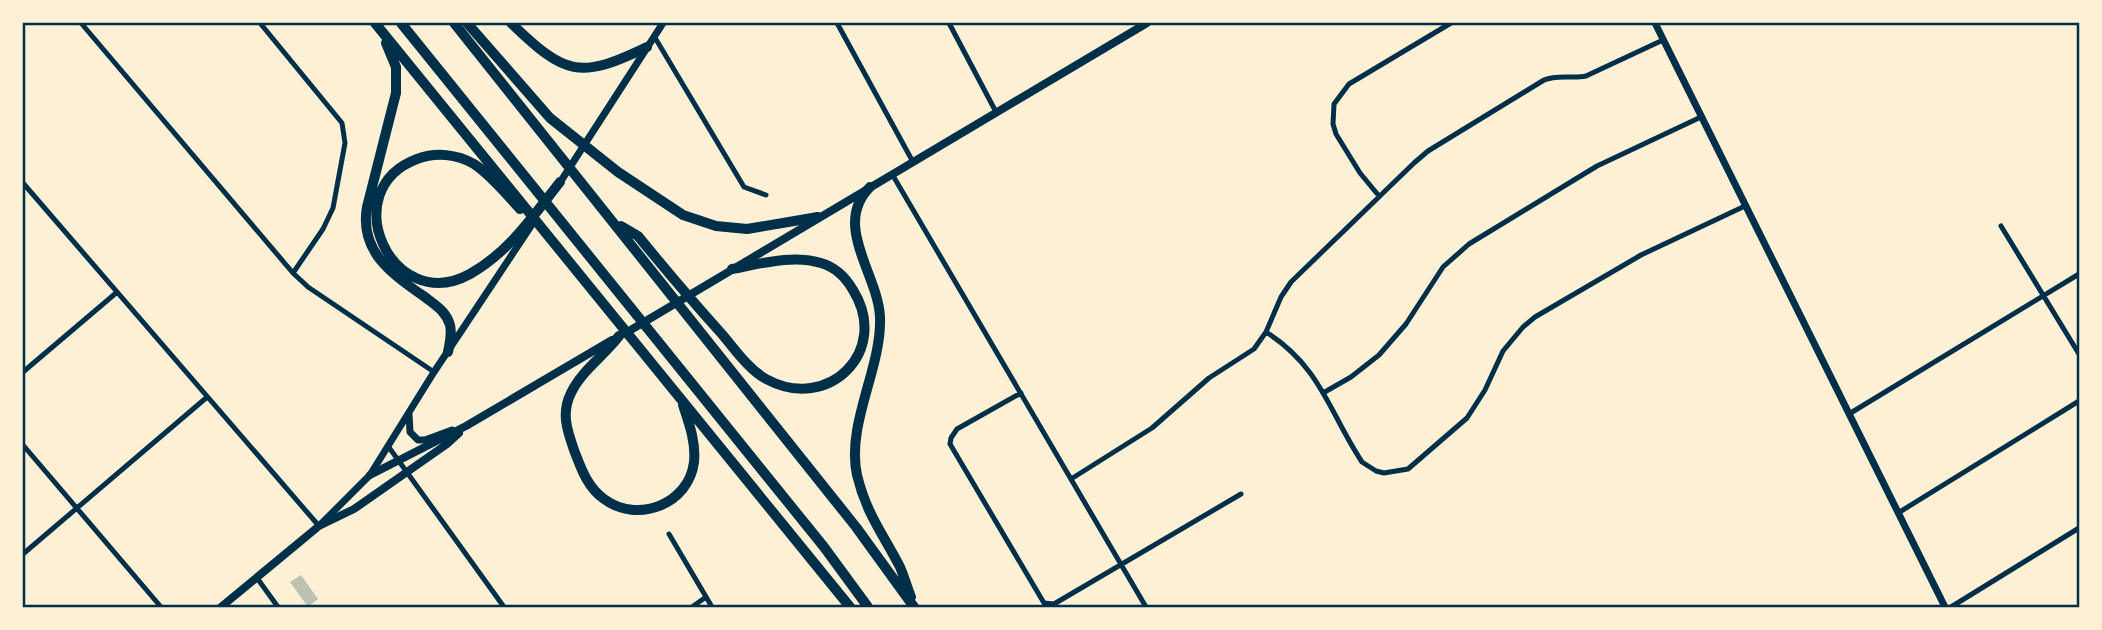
<svg xmlns="http://www.w3.org/2000/svg" width="2102" height="630" viewBox="0 0 2102 630" font-family="'Work Sans',sans-serif">
  <style>
    .building { fill: #bec0b2 }
    .lines { fill: none; stroke-linecap: round; stroke-linejoin: round }
    .minor { stroke: #003049; stroke-width: 5 }
    .secondary { stroke: #003049; stroke-width: 7 }
    .primary { stroke: #003049; stroke-width: 8 }
    .motorway { stroke: #003049; stroke-width: 10 }
    .neatline { fill: none; stroke: #003049; stroke-width: 2.5 }
  </style>
  <rect width="100%" height="100%" fill="#fdf0d5"/>
  <!-- building -->
  <path class="building" d="M301,575L318,599L308,607L290,582Z"/>
  <g class="lines">
    <!-- minor -->
    <path class="minor" d="M81,23L293,273L308,287L434,372
      M260,23L342,123L345,143L333,208L323,229L293,273
      M837,23L913,162
      M949,23L996,112
      M654,36L744,187L766,195
      M892,174L1146,607
      M23,183L319,526
      M1379,196L1360,173L1336,134L1333,124L1334,104L1349,84L1451,23
      M2001,226L2079,354
      M1266,332C1321,367 1329,412 1362,462L1376,471L1384,473L1408,469L1467,418L1485,390L1503,351L1523,327L1535,317L1641,255L1745,206
      M23,372L116,293
      M1021,393L957,429L951,438L950,444L1044,603L1054,604L1241,494
      M1323,393L1351,377L1379,355L1406,324L1443,267L1469,244L1597,166L1701,117
      M1849,414L2079,274
      M23,445L161,607
      M388,446L504,607
      M1071,479L1152,428L1209,378L1254,349L1266,332L1281,297L1291,282L1414,163L1428,151L1544,80C1558,74 1572,79 1586,76L1663,40
      M1898,513L2079,401
      M669,534L712,607
      M23,554L206,398
      M257,578L278,607
      M692,607L706,597
      M1951,607L2079,528"/>
    <!-- secondary -->
    <path class="secondary" d="M1655,23L1945,607
      M559,184L663,23
      M409,414L410,432L418,440H425L452,430
      M321,524L370,475L434,372L533,223"/>
    <!-- primary -->
    <path class="primary" d="M624,334L1147,23
      M370,475L466,426L612,340
      M221,607L319,526L354,509L447,444L459,433"/>
    <!-- motorway -->
    <path class="motorway" d="M375,23L850,607
      M401,23L824,547L868,607
      M454,23L856,527L914,607
      M467,23L550,118L618,172L683,215L716,226L747,229L818,217
      M511,23C565,75 579,80 647,47
      M386,43L396,67V93L367,207C359,251 392,275 425,297C435,305 446,311 450,325C452,334 450,343 448,352
      M870,187C832,225 878,274 880,317C882,368 846,424 857,475C866,513 883,534 900,567C904,576 907,587 911,597
      M520,209C506,194 491,175 474,164C457,154 436,152 417,159C334,190 392,317 470,274C509,252 533,216 560,182
      M621,226L638,236C665,269 692,301 721,333C734,348 748,369 766,379C828,413 891,351 853,290C846,278 835,267 821,263C794,254 759,264 732,269
      M619,336C605,355 581,371 571,393C561,413 567,430 574,450C581,468 587,487 604,499C638,524 689,504 694,462C696,442 689,423 683,405"/>
  </g>
  <!-- border -->
  <rect width="2102" height="630" fill="none" stroke="#fdf0d5" stroke-width="49"/>
  <rect x="24" y="24" width="2054" height="582" class="neatline"/>
</svg>
